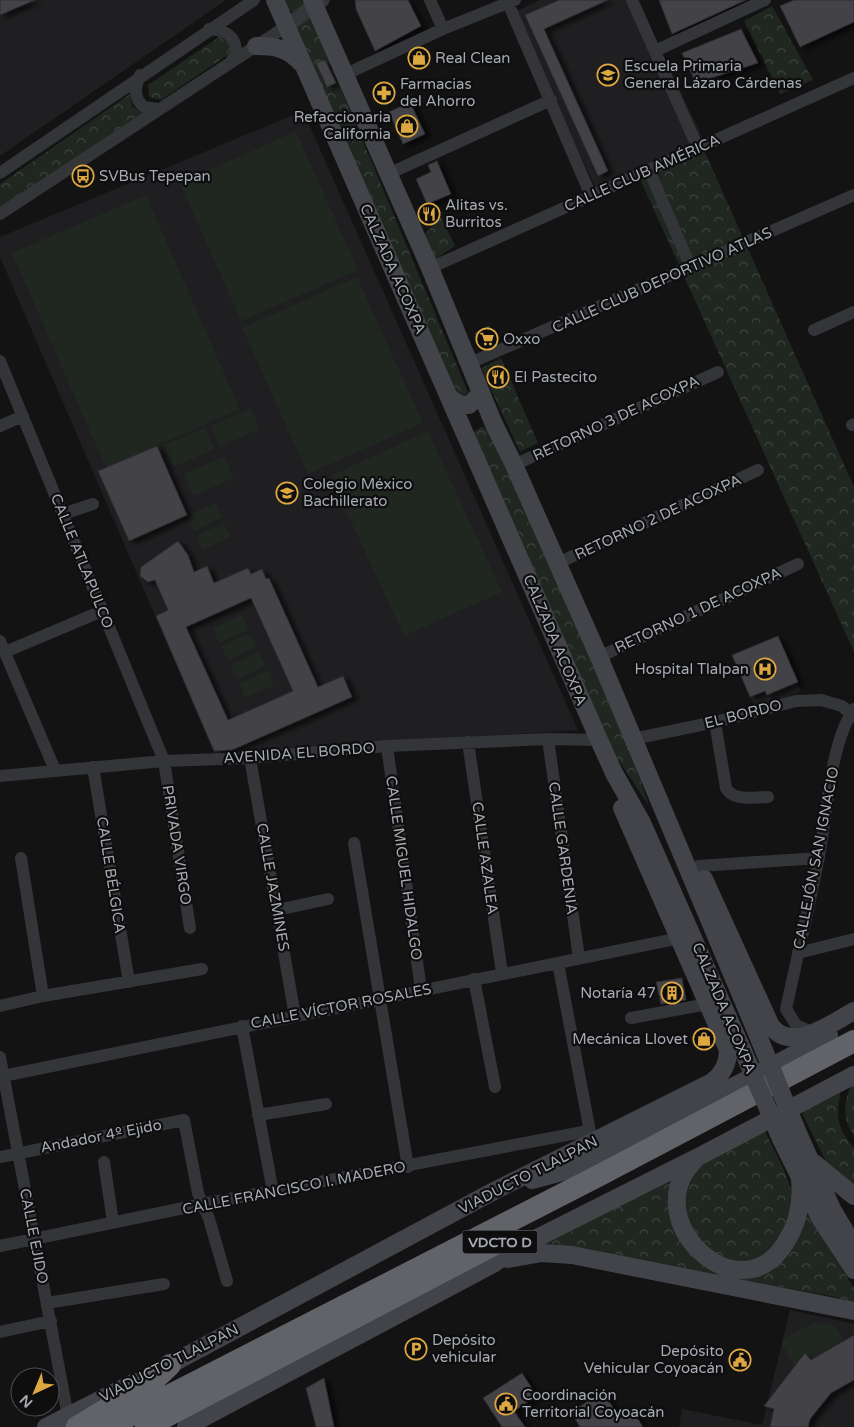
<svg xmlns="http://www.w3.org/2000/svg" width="854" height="1427" viewBox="0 0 854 1427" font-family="'Varela Round',sans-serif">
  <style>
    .built { fill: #1f1f21 }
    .forest { fill: url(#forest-crowns) }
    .pitch { fill: #202620 }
    .building { fill: #424347; stroke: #2d2d30; fill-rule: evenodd; filter: url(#shadow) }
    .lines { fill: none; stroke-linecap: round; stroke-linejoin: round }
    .minor { stroke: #343539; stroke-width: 12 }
    .tertiary { stroke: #343539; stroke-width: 15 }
    .secondary { stroke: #424449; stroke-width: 18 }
    .motorway { stroke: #616369; stroke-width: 22 }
    .secondary-bridge { stroke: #424449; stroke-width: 18 }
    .labels { text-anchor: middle; stroke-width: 4.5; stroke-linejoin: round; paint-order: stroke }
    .shield { fill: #0e0e0f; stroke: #787b82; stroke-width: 1 }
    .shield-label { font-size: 14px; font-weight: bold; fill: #a6aab3 }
    .poi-label { font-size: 15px; fill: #a6aab3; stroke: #0e0e0f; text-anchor: start }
    .street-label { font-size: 15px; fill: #a6aab3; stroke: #0e0e0f }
  </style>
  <defs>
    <pattern id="forest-crowns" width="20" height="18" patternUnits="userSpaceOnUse" patternTransform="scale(1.25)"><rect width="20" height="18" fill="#202620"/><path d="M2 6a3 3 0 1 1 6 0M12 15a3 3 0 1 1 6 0" fill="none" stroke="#3d433e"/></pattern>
    <filter id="shadow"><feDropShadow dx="5.5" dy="3" stdDeviation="2.5" flood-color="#0009"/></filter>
  </defs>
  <rect width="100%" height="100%" fill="#131314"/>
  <!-- built -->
  <path class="built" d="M0,0H226L0,156Z
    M540,0H637L703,139L596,189L514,12Z
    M303,111L578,730L215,754L0,257V237Z
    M778,636L801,691L756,710L732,655Z
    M790,1310L854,1324V1427H679L682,1409L762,1425Z"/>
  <!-- forest -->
  <path class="forest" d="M282,0H306C304,8 297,13 289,11Z
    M772,6L813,80L780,94L744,21Z
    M310,15L468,392L463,397L453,394L296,26Z
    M219,37L231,43L229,54L161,100L149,97L148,85Z
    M130,94L132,106L143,114L0,207V184Z
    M704,150L854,487V652L640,179Z
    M441,217L455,246L432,261L424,235Z
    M501,358L538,443L520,452L481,368Z
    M481,427L488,429L625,734L649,806L601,734L472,437L474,432Z
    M854,1079V1135C840,1118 845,1097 854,1079Z
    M841,1089C836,1116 836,1127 854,1148V1189L831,1172L800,1109Z
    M765,1131C773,1149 784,1167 790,1186C795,1202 790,1216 785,1231C783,1239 778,1243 773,1250C730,1299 647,1209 703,1161C714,1152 750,1138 765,1131Z
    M682,1171L667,1197C676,1242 686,1263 733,1274C743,1276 758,1279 767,1273C788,1261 798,1235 807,1214L854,1288V1305L836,1297L562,1247L527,1253Z"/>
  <!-- pitch -->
  <path class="pitch" d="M296,131L358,270L241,321L180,183Z
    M146,195L240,409L106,468L12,253Z
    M357,277L423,423L308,474L242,328Z
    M251,408L260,429L219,447L210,426Z
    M205,427L215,449L174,467L164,445Z
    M428,431L502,592L404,636L330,476Z
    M225,456L234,478L193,496L184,474Z
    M216,503L222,517L194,531L187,516Z
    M224,523L231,537L202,550L196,536Z
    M242,615L248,630L219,643L213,628Z
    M250,633L257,647L228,660L221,646Z
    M259,652L266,666L237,679L230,665Z
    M268,670L274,685L245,698L239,684Z
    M814,1322L834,1325L844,1340L811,1360L804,1353L794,1366L782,1344L783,1339Z"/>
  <!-- building -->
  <path class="building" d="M0,0H35L0,15Z
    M355,0H408L421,26L375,51L356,9Z
    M559,0H608L544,29L608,171L598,176L525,15Z
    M659,0H746L672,34Z
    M794,0H854V22L800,47L780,6Z
    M741,29L758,63L696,83L682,53Z
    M325,60L336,83L327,87L316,63Z
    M410,102L425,134L403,144L389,112Z
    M437,161L451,194L427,204L416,179L431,172L428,165Z
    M489,326L496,342L488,346L479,343L475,333Z
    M157,446L187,515L129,541L98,471Z
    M178,541L188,555L194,572L207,566L214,583L248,568L251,574L262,569L266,579L269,578L318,687L343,676L352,697L232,750L214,751L156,616L168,610L155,580L148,582L140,576L141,567ZM251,598L293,691L228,720L186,627Z
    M778,636L798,682L767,695L765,691L750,697L732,655Z
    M682,978L686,1000L661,1004L656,982Z
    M854,1335V1380L831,1393L810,1419L808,1427H770L774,1409L764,1406L805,1353L811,1360Z
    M522,1373L537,1396L514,1411L525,1427H502L483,1398Z
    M324,1378L334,1427H316L306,1388Z
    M603,1392L620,1418L632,1410L643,1427H580L571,1412Z"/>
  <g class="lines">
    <!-- minor -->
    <path class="minor" d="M430,0L443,29
      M632,0L698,148
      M508,3L591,196
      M209,29C224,30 236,35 236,52L231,62
      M655,51L765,0
      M346,74L443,29L515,0
      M140,75C135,87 133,98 144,107L158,109
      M649,170L691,268
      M0,173L254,0
      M388,174L551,100
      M0,214L285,27
      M430,268L854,78
      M814,330L854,312
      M0,361L164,761L190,928
      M470,363L854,195
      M852,425L854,424
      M0,426L23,416
      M514,465L718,372
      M63,514L93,504
      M558,563L758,470
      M0,641L55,770
      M5,652L102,611
      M599,657L798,564
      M715,722L726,788C734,802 753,797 768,797
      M548,739L579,958
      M633,739L715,722L796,701L821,700L842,706L854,717
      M468,742L502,973
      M387,746L421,990
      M250,758L295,1016
      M93,767L129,982
      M0,776L164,761L250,758L387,746L548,739L599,740
      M354,843L408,1167
      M21,858L43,996
      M698,866L819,858
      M277,910L328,899
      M798,953L854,939
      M558,963L591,1137
      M474,979L495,1087
      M0,1006L43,996L202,969
      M631,1018L708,1004
      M242,1026L273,1192
      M812,1032L796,1025L786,1009C797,958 809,907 819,856C827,814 830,743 854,709
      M0,1057L68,1416
      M3,1076L680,938
      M258,1115L326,1104
      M0,1157L184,1120L198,1193L209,1219L227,1281
      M104,1162L113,1222
      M0,1246L203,1204L588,1131
      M47,1303L164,1284
      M0,1332L51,1321"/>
    <!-- tertiary -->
    <path class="tertiary" d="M285,27L322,0"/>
    <!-- secondary -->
    <path class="secondary" d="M275,0L599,740L614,773L642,823L743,1051
      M312,0L430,268L493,422L514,465L599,657L761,1043
      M256,46C274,46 288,48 301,63
      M450,398L461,405H469L481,393
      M704,879L771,1026C792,1054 831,1023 854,1011
      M797,1131L832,1209L854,1246
      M781,1139L820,1218L854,1270
      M695,1160C635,1219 738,1316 784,1245C798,1224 802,1204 800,1180
      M814,1163L854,1196
      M532,1180L581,1167L829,1036
      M508,1259L542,1253L572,1255L854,1311
      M158,1371L494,1191L712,1082C723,1074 728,1064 728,1050L622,808
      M46,1427L135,1382
      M186,1427L493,1264L515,1249L700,1156L854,1075"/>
    <!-- motorway -->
    <path class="motorway" d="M77,1427L152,1382L170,1365
      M108,1427L600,1175L854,1041
      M146,1427L497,1243"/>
    <!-- secondary-bridge -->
    <path class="secondary-bridge" d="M761,1043L797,1131
      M743,1051L781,1139"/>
  </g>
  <!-- icons -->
  <defs>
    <g id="shop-ring" transform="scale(1.125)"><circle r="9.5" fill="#0e0e0f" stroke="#dea841" stroke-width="1.5"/><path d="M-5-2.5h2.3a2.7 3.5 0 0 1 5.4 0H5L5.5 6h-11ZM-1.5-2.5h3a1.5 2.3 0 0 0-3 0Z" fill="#dea841"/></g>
    <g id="school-ring" transform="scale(1.125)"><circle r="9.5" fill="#0e0e0f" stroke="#dea841" stroke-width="1.5"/><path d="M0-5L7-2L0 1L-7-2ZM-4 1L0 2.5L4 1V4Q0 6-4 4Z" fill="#dea841"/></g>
    <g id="pharmacy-ring" transform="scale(1.125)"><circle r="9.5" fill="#0e0e0f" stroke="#dea841" stroke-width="1.5"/><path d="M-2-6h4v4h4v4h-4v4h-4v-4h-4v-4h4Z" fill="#dea841"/></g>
    <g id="bus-ring" transform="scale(1.125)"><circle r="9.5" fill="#0e0e0f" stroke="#dea841" stroke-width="1.5"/><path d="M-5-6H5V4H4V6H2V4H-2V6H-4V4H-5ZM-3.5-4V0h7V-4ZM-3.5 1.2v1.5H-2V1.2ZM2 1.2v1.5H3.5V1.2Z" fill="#dea841"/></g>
    <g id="restaurant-ring" transform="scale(1.125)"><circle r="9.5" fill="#0e0e0f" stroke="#dea841" stroke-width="1.5"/><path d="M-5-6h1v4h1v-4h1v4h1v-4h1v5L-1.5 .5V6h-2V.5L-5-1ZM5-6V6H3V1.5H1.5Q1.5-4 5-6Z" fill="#dea841"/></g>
    <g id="supermarket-ring" transform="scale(1.125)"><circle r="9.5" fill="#0e0e0f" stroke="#dea841" stroke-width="1.5"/><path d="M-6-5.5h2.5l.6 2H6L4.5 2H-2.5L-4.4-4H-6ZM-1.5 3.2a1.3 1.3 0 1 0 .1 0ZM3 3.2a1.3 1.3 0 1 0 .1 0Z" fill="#dea841"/></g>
    <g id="hospital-ring" transform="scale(1.125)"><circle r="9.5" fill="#0e0e0f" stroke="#dea841" stroke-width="1.5"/><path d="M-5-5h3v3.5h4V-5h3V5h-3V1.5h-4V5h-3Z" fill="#dea841"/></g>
    <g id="building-ring" transform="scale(1.125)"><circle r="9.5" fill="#0e0e0f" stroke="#dea841" stroke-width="1.5"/><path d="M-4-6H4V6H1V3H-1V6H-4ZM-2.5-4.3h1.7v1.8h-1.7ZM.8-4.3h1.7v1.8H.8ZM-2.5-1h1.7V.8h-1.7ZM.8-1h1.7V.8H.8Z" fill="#dea841"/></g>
    <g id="parking-ring" transform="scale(1.125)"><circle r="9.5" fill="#0e0e0f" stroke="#dea841" stroke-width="1.5"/><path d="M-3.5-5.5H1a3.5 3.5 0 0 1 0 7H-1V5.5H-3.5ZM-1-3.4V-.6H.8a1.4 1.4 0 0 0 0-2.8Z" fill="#dea841"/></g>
    <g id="civic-ring" transform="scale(1.125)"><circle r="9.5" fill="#0e0e0f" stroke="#dea841" stroke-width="1.5"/><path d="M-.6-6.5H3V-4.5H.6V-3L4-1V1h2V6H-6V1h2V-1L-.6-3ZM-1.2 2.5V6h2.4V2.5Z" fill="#dea841"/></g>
  </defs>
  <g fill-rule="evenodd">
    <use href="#shop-ring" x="419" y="58"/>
    <use href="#school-ring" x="608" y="75"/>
    <use href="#pharmacy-ring" x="384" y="93"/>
    <use href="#shop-ring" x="407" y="126"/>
    <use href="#bus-ring" x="83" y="176"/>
    <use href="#restaurant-ring" x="429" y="214"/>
    <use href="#supermarket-ring" x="487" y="339"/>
    <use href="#restaurant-ring" x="498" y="377"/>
    <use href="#school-ring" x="287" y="493"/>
    <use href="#hospital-ring" x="765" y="669"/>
    <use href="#building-ring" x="672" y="993"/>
    <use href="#shop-ring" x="704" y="1039"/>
    <use href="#parking-ring" x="416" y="1349"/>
    <use href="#civic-ring" x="740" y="1360"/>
    <use href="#civic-ring" x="506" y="1404"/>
  </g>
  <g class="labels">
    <!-- shield labels -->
    <rect class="shield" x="462.5" y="1230.5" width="75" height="23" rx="4"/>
    <g class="shield-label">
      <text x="500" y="1247">VDCTO D</text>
    </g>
    <!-- poi labels -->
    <g class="poi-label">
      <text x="435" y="63">Real Clean</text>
      <text x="624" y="71">Escuela Primaria<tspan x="624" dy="17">General Lázaro Cárdenas</tspan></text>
      <text x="400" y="89">Farmacias<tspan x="400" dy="17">del Ahorro</tspan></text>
      <text x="391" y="122" text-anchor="end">Refaccionaria<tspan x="391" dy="17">California</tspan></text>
      <text x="99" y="181">SVBus Tepepan</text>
      <text x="445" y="210">Alitas vs.<tspan x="445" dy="17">Burritos</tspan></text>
      <text x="503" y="344">Oxxo</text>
      <text x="514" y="382">El Pastecito</text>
      <text x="303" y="489">Colegio México<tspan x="303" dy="17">Bachillerato</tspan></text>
      <text x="749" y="674" text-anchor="end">Hospital Tlalpan</text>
      <text x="656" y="998" text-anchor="end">Notaría 47</text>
      <text x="688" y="1044" text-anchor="end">Mecánica Llovet</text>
      <text x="432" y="1345">Depósito<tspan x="432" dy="17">vehicular</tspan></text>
      <text x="724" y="1356" text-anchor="end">Depósito<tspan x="724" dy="17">Vehicular Coyoacán</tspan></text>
      <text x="522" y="1400">Coordinación<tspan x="522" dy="17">Territorial Coyoacán</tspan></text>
    </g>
    <!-- street labels -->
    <g class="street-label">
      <text transform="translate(642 173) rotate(-24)" y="5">CALLE CLUB AMÉRICA</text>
      <text transform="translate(393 269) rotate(66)" y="5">CALZADA ACOXPA</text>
      <text transform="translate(662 280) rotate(-24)" y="5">CALLE CLUB DEPORTIVO ATLAS</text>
      <text transform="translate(616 418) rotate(-25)" y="5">RETORNO 3 DE ACOXPA</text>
      <text transform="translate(658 517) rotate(-25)" y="5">RETORNO 2 DE ACOXPA</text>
      <text transform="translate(82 561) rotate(68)" y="5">CALLE ATLAPULCO</text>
      <text transform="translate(698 610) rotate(-25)" y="5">RETORNO 1 DE ACOXPA</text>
      <text transform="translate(555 640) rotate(67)" y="5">CALZADA ACOXPA</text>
      <text transform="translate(743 714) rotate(-14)" y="5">EL BORDO</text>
      <text transform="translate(299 753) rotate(-4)" y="5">AVENIDA EL BORDO</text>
      <text transform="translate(177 845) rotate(81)" y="5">PRIVADA VIRGO</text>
      <text transform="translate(563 848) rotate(82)" y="5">CALLE GARDENIA</text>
      <text transform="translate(485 858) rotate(82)" y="5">CALLE AZALEA</text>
      <text transform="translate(816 858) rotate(-79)" y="5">CALLEJÓN SAN IGNACIO</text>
      <text transform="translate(404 868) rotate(82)" y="5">CALLE MIGUEL HIDALGO</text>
      <text transform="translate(111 875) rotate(81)" y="5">CALLE BÉLGICA</text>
      <text transform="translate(273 887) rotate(80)" y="5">CALLE JAZMINES</text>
      <text transform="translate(341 1006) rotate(-11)" y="5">CALLE VÍCTOR ROSALES</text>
      <text transform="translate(724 1008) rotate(67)" y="5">CALZADA ACOXPA</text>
      <text transform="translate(101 1136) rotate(-11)" y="5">Andador 4º Ejido</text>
      <text transform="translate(528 1175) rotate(-27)" y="5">VIADUCTO TLALPAN</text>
      <text transform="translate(294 1188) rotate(-11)" y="5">CALLE FRANCISCO I. MADERO</text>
      <text transform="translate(34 1236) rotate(79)" y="5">CALLE EJIDO</text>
      <text transform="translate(169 1363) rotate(-27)" y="5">VIADUCTO TLALPAN</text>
    </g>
  </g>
  <!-- north arrow -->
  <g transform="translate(35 1392) rotate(224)"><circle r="24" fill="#0e0e0f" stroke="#4b4c51"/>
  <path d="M0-4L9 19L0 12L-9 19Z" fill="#dea841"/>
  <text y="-8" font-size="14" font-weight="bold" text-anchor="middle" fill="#a6aab3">N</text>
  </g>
</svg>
